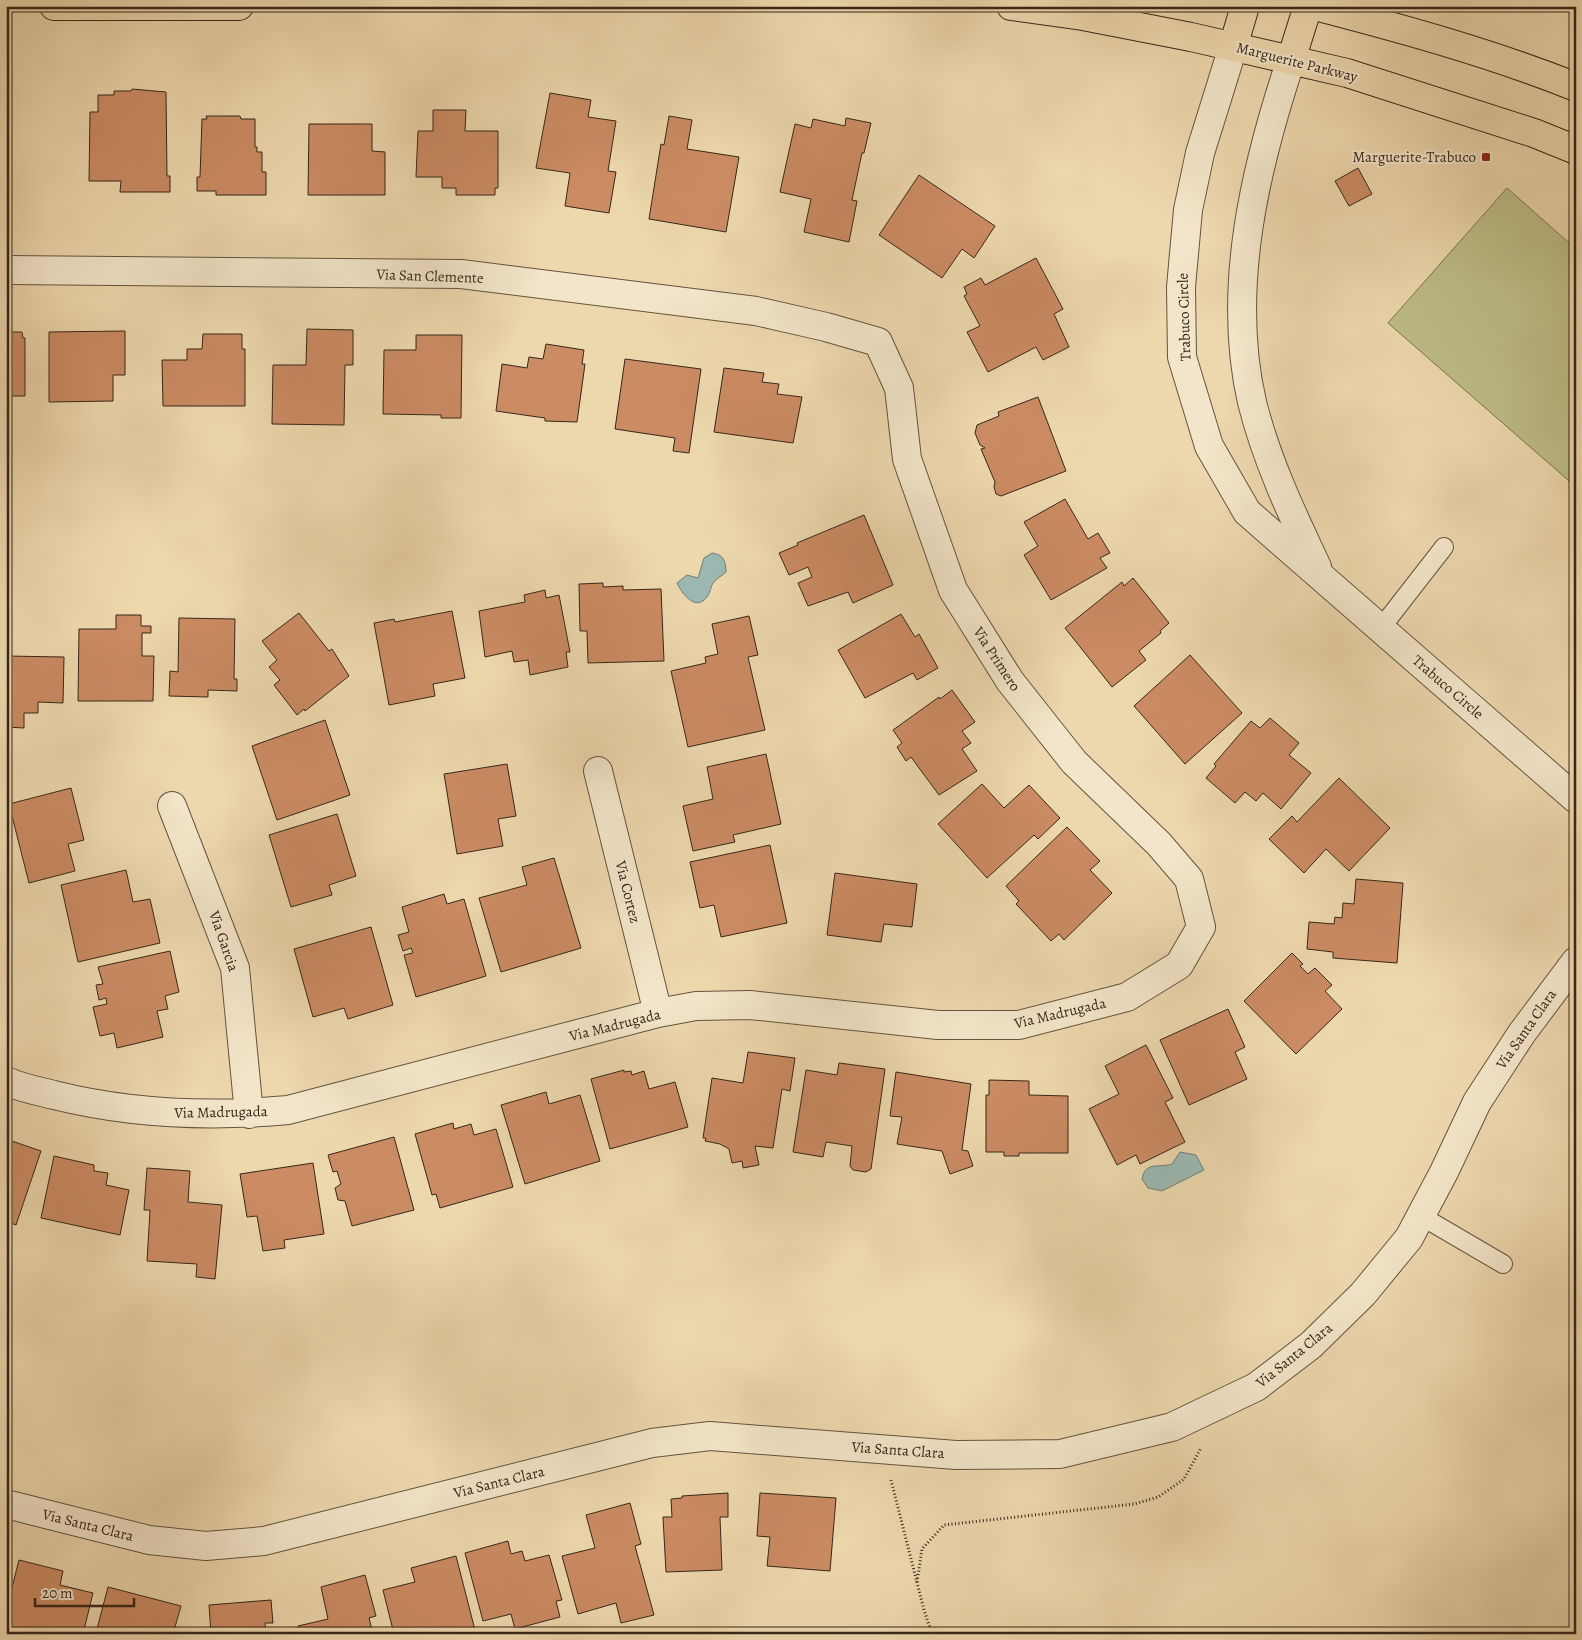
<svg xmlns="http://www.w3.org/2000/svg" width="1582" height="1640" viewBox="0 0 1582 1640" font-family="Alegreya,serif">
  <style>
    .green { fill: #bdbd86; stroke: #7a7250 }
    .water { fill: #9ab8b1; stroke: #727e75 }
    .building { fill: #cb8b63; stroke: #37271a }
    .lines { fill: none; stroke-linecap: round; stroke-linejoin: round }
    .service-casing { stroke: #64533f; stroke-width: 20 }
    .minor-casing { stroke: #64533f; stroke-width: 30 }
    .tertiary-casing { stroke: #64533f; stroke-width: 30 }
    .primary-casing { stroke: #37271a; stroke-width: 30 }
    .path { stroke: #37271a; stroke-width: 3; stroke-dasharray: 1 2.5; stroke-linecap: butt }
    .service { stroke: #f3e5ca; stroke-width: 18 }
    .minor { stroke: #f3e5ca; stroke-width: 28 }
    .tertiary { stroke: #f3e5ca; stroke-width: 28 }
    .primary { stroke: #edd7ad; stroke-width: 28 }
    .poi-dot { fill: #8f2418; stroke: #f3e5ca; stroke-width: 2 }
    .labels { text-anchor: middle; stroke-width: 4; stroke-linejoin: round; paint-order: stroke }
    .street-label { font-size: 15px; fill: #37271a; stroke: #f3e5ca }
    .poi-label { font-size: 15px; fill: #37271a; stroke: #f3e5ca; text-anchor: end }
  </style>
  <rect width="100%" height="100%" fill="#edd7ad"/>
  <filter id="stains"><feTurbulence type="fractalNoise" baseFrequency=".004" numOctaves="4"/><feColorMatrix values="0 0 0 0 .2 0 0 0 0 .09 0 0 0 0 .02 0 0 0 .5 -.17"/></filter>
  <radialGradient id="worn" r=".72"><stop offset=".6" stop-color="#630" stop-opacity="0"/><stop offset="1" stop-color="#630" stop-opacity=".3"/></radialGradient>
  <!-- green -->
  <path class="green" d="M1507,188L1576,249V487L1388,323Z"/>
  <!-- water -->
  <path class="water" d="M712,553C723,554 726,561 726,572C722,576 717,578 714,582C710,586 711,593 707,597C696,612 682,594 677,583L687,575L698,578L704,558Z
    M1180,1152L1196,1155L1204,1170L1162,1191L1148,1188L1142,1179C1145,1161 1159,1168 1172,1164Z"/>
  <!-- building -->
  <path class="building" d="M132,89L166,92L167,176H170V192H120L121,181H89L90,112H98V95H114V91H131Z
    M550,93L591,100L588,117L616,121L608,171L616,172L609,213L565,206L570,173L536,168Z
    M433,110H466L465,131H498V188H495V195H456V188H442V177H416L418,131H433Z
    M206,116H240L241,119H255V147H257V152H262V172H266V195H216V191H197V177H200L202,119H207Z
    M669,116L692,120L687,149L739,157L726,232L649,219L661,144L664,145Z
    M846,118L871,123L864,153H862L852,200L857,201L849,242L804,232L811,199L780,192L795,124L811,128L813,119L845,126Z
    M309,124H372V151L385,152V195H308Z
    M1358,168L1372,194L1349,206L1335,181Z
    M919,175L995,226L974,258L962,249L942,278L879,235Z
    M1036,258L1063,309L1054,314L1069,347L1043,360L1036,347L988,372L967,332L980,326L964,296L967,294L964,287L981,278L985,285Z
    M307,329L353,330V365H345L344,425L272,424L273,365H306Z
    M125,331V375H113V401L49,402V332Z
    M6,332H22L23,338H25V396H6Z
    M203,334H242V349H245V406H163L162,360H187V349H202Z
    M416,335H462L461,418H441V415L383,414L384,350H416Z
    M546,344L584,350L582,364H585L577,422L545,421V418L496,411L502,364L527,368L529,357L543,359Z
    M625,359L701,369L689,453L673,451L675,438L615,429Z
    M724,368L764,373L762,382L779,384L777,394L802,397L793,443L714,432Z
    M1038,397L1066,471L1001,496L996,494L994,487L995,482L981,449L985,448L980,445L975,433L977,425L999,416L998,412Z
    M1065,499L1088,539L1098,533L1110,553L1100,558L1107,568L1051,600L1024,555L1038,546L1024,522Z
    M864,515L893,585L853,603L848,592L808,606L798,583L812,577L808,567L789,575L779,553L798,545L797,543Z
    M1133,578L1169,623L1160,631L1161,633L1139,651L1146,660L1112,687L1065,628L1122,582L1124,586Z
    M603,583V587L623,586V590L661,589L664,661L588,663L587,631H580L579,584Z
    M545,590L546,598L559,595L570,652H566L568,667L530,675L528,660L514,662L512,651L485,657L479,611L525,602L524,595Z
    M452,611L465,678L433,684L435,696L389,705L374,623L394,619L395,622Z
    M299,613L329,651L332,649L349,676L305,711L304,709L297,715L274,685L280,680L269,667L277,660L262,641Z
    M901,614L915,637L919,634L938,668L917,680L913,673L865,698L838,650Z
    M116,615H141V626H151V633H142V656H154L153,701H78L79,629H116Z
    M749,616L758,655L748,657L765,730L688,747L671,671L706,663L705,657L718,654L712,624Z
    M179,618L235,619L234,679H237V691L208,690V697L169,696L170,671L178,672Z
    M1190,655L1242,713L1185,764L1134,706Z
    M6,656L64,657L63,703L38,702V713H24V728L6,727Z
    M952,690L975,722L962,731L971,743L962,749L977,771L939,795L911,757L906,761L897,747L902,743L893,730L939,697L940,699Z
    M1270,718L1299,743L1289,755L1311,773L1281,809L1263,793L1256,801L1245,792L1235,803L1206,778L1216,766L1214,764L1251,721L1260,728Z
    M325,720L350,795L277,820L252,746Z
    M766,754L781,824L733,835L735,842L693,851L683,806L713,799L707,767Z
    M507,764L516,816L498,819L503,846L457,854L444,774Z
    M1339,778L1390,828L1349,871L1326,849L1304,873L1269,839L1292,816L1297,822Z
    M982,784L1004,808L1029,785L1060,818L1038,839L1034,835L987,878L938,824Z
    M71,788L84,840L68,844L75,871L29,883L9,804Z
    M337,814L356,876L329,885L332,895L291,907L269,835Z
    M1067,827L1100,861L1090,870L1112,893L1064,940L1059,934L1051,941L1016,904L1019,901L1006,886Z
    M770,845L787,923L721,937L714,905L700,908L690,862Z
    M554,858L581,948L501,972L479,898L527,885L522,867Z
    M126,870L133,902L150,899L160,943L78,962L61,885Z
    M835,873L917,884L912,927L884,924L881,942L827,935Z
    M1356,879L1403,883L1397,963L1333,958V952L1307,949L1309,922L1334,924L1335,917L1342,918L1343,903L1354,904Z
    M444,894L447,904L464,899L486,976L416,997L404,955L413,953L411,948L403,951L398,935L409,932L402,907Z
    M371,927L393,1005L348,1019L344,1008L313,1017L294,949Z
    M170,951L179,992L165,996L168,1009L157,1011L163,1037L117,1048L114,1033L100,1036L93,1007L107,1004L106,998L99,1000L96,985L103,984L98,967Z
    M1292,953L1303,964L1300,966L1308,974L1315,968L1332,985L1325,991L1342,1009L1296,1054L1244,1001Z
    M1228,1009L1245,1047L1235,1052L1247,1079L1189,1105L1160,1040Z
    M1146,1045L1173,1098L1165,1102L1185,1142L1140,1164L1136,1155L1117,1165L1089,1109L1119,1094L1105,1066Z
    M748,1052L795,1058L790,1091L782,1089L773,1148L755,1146L759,1165L743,1168L742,1161L732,1163L729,1149L720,1144L705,1141L706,1138H703L712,1078L743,1083Z
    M839,1063L885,1069L871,1169L866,1172L853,1170L850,1166L852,1146L826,1142L823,1157L793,1152L806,1070L837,1075Z
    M624,1070V1072L631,1071L632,1075L644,1071L649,1089L675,1082L688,1127L610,1149L591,1079Z
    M896,1072L971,1084L962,1150L968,1151L973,1166L950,1174L942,1151L897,1144L902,1117L890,1116Z
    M989,1080L1029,1081V1095L1068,1096V1153H1019V1156H1004V1152H986V1095H989Z
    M546,1092L549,1104L580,1095L600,1161L525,1184L501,1105Z
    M453,1123L454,1129L471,1124L474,1135L496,1129L513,1187L440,1208L436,1194L432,1195L415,1134Z
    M394,1137L414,1210L352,1226L345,1201L338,1200L335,1188L341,1184L337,1171L333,1172L328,1155Z
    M6,1139L41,1151L16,1225L6,1221Z
    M54,1156L94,1165V1171L108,1173L106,1185L129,1190L120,1235L41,1218Z
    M313,1163L324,1234L284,1240L285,1248L263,1251L257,1216L247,1217L240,1174Z
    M147,1168L190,1171L188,1202L222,1205L215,1279L196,1277L197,1264L147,1261L150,1210H144Z
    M728,1493V1517H720L722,1570L666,1572L663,1517H672L671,1499L682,1498V1496Z
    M760,1493L836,1498L830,1571L767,1566L770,1537L757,1536Z
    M630,1503L641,1544L635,1546L654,1615L621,1623L616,1603L578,1614L562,1556L595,1548L586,1515Z
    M508,1541L511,1554L522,1551L525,1561L549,1555L562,1600L556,1601L560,1617L515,1629L511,1614L483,1621L465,1553Z
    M456,1556L476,1634H394L383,1590L415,1582L411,1568Z
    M19,1560L63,1571L60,1585L93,1593L83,1634H6V1611Z
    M365,1575L376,1616L369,1618L373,1634H300L298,1626L328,1619L321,1587Z
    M108,1587L181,1606L173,1634H107L108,1631L97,1629Z
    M271,1600L273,1623H265L266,1634H211L209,1605Z"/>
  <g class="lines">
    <!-- service casing -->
    <g class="service-casing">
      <path id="service" d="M1381,628L1444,547
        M1421,1216L1503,1264"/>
    </g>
    <!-- minor casing -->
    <g class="minor-casing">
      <path id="minor" d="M6,270L461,274L756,311L826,327L878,342L899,388L907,459L953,590L1010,681L1074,762L1159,844L1189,879L1201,927L1179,965L1127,997L1019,1025H938L750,1005L696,1006L658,1013L288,1110C210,1117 130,1114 54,1095C38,1091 21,1088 6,1081
        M598,771L658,1013
        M172,806L235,968L249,1114
        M6,1504L149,1540L206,1546L264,1541L652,1443L710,1436L956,1455L1060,1454L1172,1427L1256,1387L1311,1345L1363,1294L1409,1238L1444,1172L1477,1102L1522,1033L1576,961"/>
    </g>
    <!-- tertiary casing -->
    <g class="tertiary-casing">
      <path id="tertiary" d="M1233,47L1200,153L1188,210L1181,287L1182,357L1209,446L1247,512L1576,799
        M1291,60C1255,168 1226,289 1252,402C1266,459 1292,514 1317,567"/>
    </g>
    <!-- primary casing -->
    <g class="primary-casing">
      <path id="primary" d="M54,6H239
        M1011,6L1083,16L1191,37L1347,73L1534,133L1576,150
        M1315,6C1403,29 1491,53 1576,87
        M1233,47L1245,6
        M1291,60L1308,6"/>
    </g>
    <!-- path -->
    <path class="path" d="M891,1480L924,1610L932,1634
      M917,1582L922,1549L944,1525L1134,1504L1158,1497L1184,1479L1201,1448"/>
    <!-- service -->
    <use href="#service" class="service"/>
    <!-- minor -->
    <use href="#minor" class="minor"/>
    <!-- tertiary -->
    <use href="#tertiary" class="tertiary"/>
    <!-- primary -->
    <use href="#primary" class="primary"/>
  </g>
  <!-- markers -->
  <rect class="poi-dot" x="1481" y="152" width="10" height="10" rx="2.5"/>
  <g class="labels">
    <!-- street labels -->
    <g class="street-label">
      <text transform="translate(1297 62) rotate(14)" y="5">Marguerite Parkway</text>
      <text transform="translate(430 276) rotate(2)" y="5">Via San Clemente</text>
      <text transform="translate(1184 317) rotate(-92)" y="5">Trabuco Circle</text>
      <text transform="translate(997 659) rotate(57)" y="5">Via Primero</text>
      <text transform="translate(1448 687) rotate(41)" y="5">Trabuco Circle</text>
      <text transform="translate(628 892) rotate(76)" y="5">Via Cortez</text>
      <text transform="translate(224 941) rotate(71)" y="5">Via Garcia</text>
      <text transform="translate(1060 1013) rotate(-13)" y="5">Via Madrugada</text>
      <text transform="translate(615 1025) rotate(-14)" y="5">Via Madrugada</text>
      <text transform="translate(1526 1029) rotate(-55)" y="5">Via Santa Clara</text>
      <text transform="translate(221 1112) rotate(-1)" y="5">Via Madrugada</text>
      <text transform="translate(1294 1355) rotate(-39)" y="5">Via Santa Clara</text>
      <text transform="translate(898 1450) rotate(4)" y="5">Via Santa Clara</text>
      <text transform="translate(499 1482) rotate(-14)" y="5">Via Santa Clara</text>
      <text transform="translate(88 1525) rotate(14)" y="5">Via Santa Clara</text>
    </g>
    <!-- poi labels -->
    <g class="poi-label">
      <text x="1476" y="162">Marguerite-Trabuco</text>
    </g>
  </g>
  <!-- margin -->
  <rect width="1582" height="1640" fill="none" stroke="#edd7ad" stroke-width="25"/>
  <rect x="8" y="8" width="1567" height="1625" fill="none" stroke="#37271a" stroke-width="2.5"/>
  <rect x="12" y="12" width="1557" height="1615" fill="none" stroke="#37271a"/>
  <!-- scale -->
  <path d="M35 1598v8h99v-8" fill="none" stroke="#37271a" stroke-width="2.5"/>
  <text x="42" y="1598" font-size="15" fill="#37271a" stroke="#f3e5ca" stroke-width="4" paint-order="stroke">20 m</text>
  <rect width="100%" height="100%" filter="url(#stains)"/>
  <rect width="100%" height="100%" fill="url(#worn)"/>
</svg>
